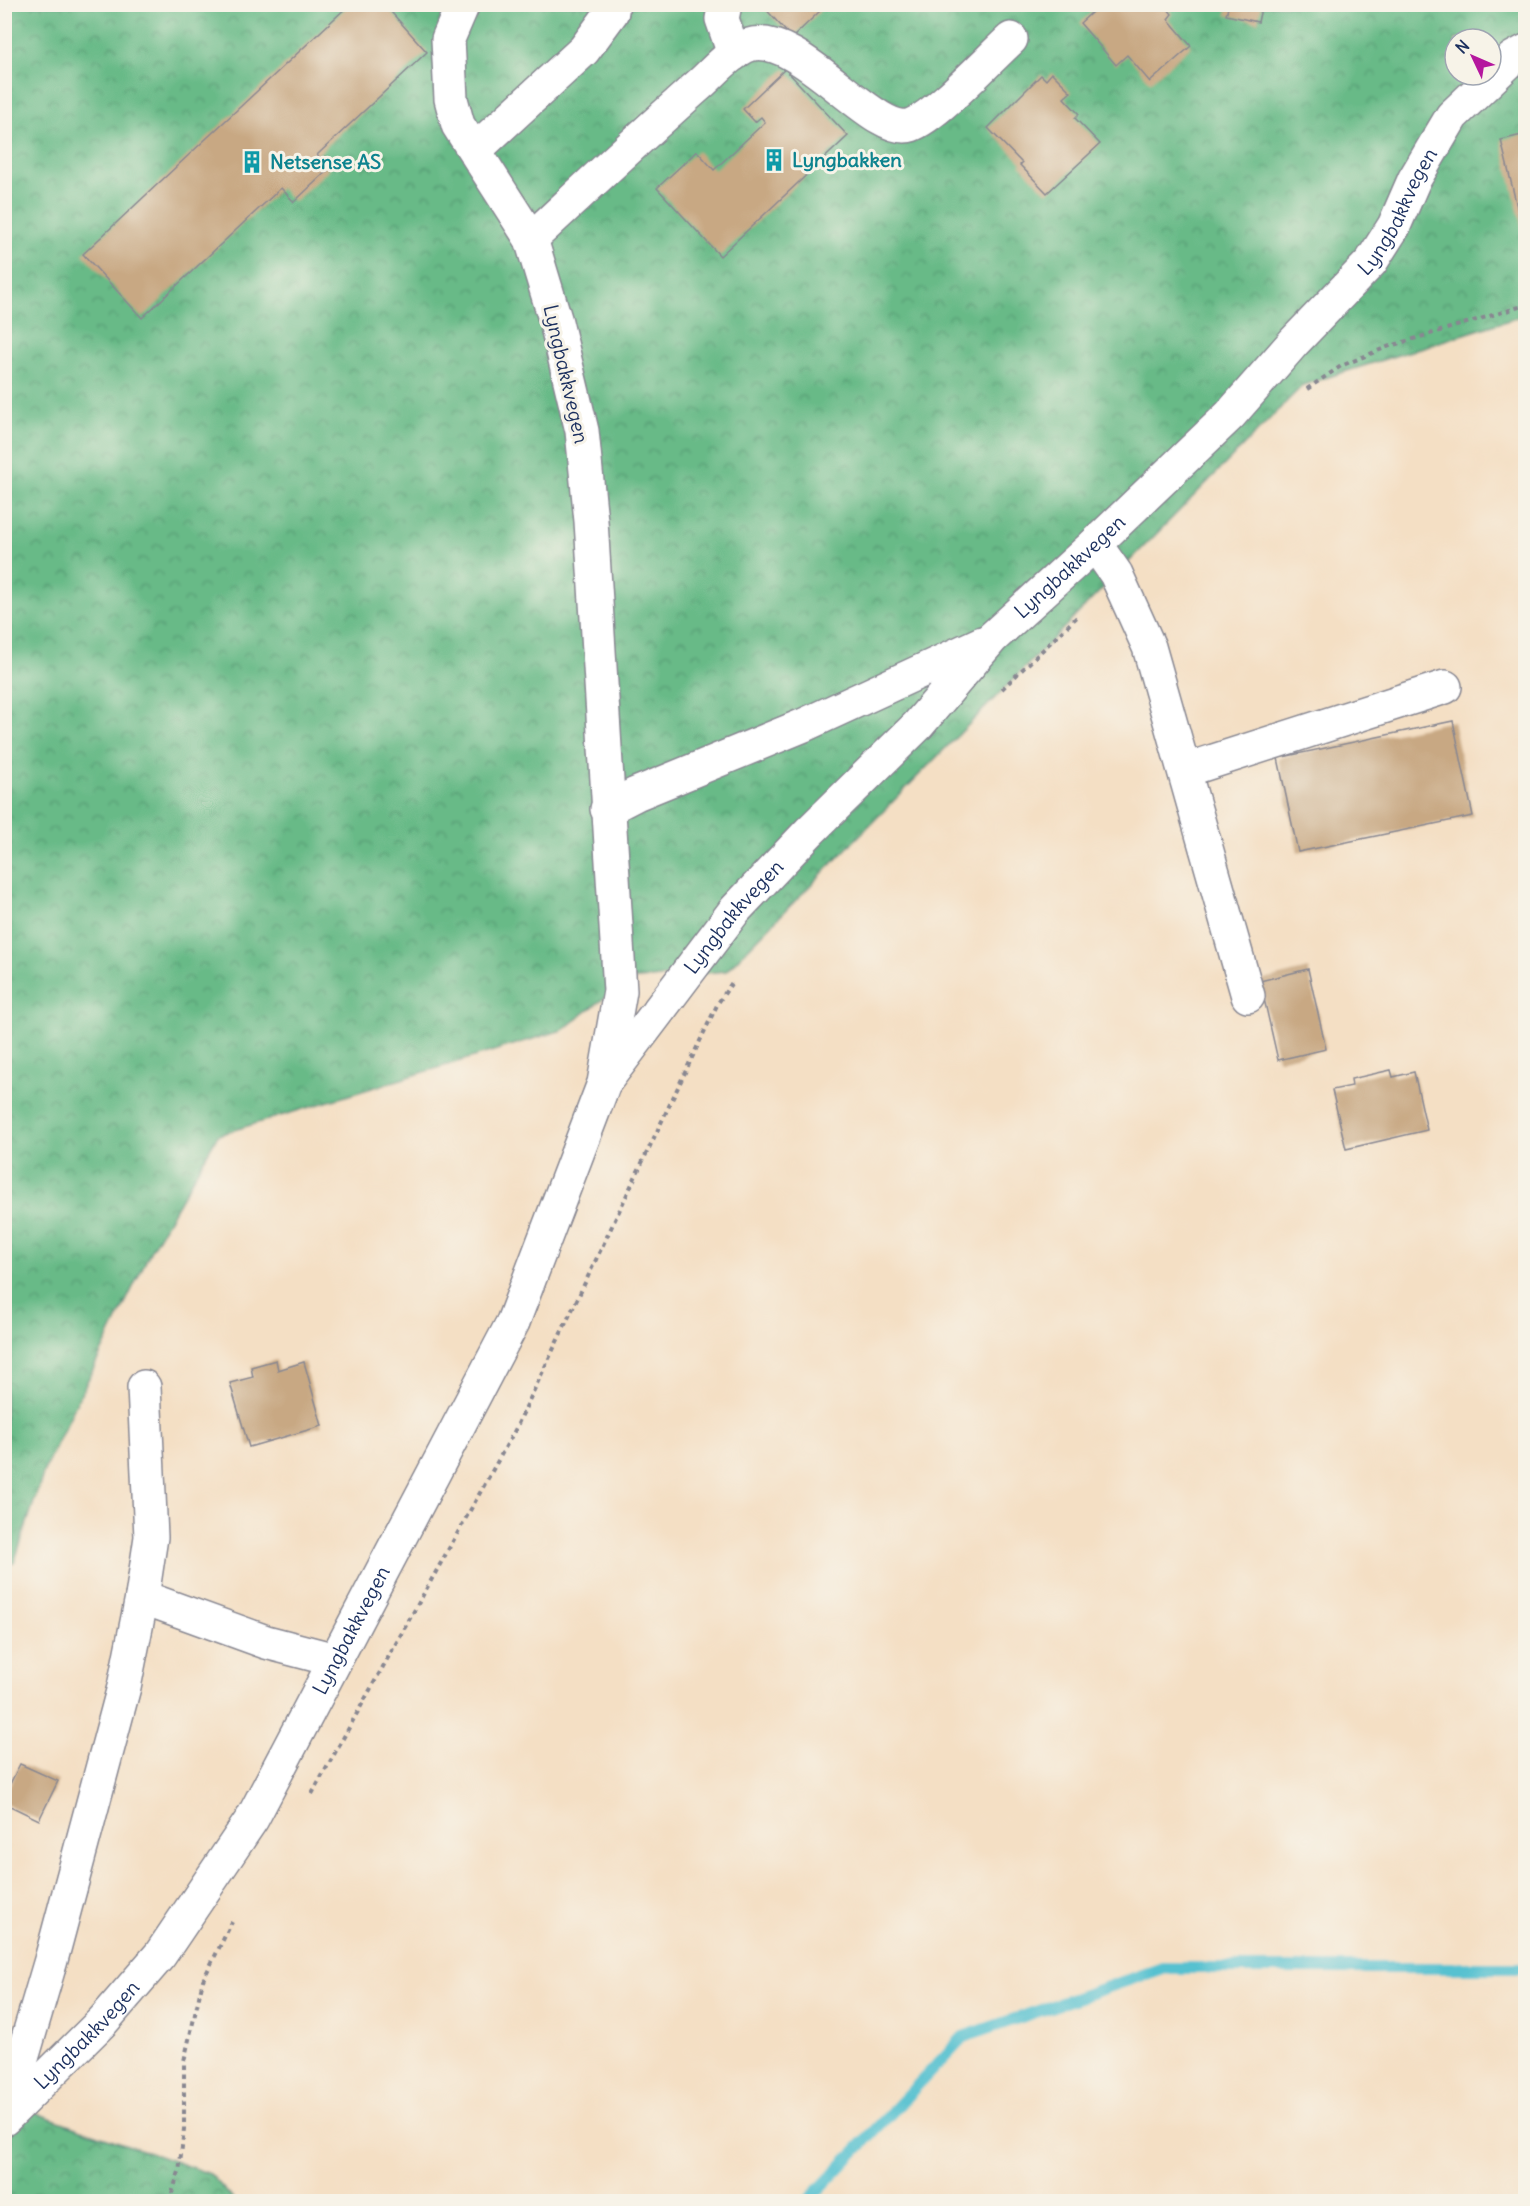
<svg xmlns="http://www.w3.org/2000/svg" width="1530" height="2206" viewBox="0 0 1530 2206" font-family="Delius,sans-serif">
  <style>
    .forest { fill: url(#forest-crowns); stroke: #427472; stroke-width: 1.5; fill-rule: evenodd }
    .lines { fill: none; stroke-linecap: round; stroke-linejoin: round }
    .stream { stroke: #56c1d0; stroke-width: 12 }
    .building { fill: #c8a883 }
    .minor-casing { stroke: #888791; stroke-width: 36 }
    .path { stroke: #888791; stroke-width: 4; stroke-dasharray: 4.5 4.5; stroke-linecap: butt }
    .minor { stroke: #fff; stroke-width: 33 }
    .labels { text-anchor: middle; stroke-width: 6; stroke-linejoin: round; paint-order: stroke }
    .culture-label { font-size: 20px; font-weight: bold; fill: #0d838f; stroke: #f7f3e8; text-anchor: start }
    .street-label { font-size: 20px; fill: #1b2f5e; stroke: #f7f3e8 }
  </style>
  <defs>
    <pattern id="forest-crowns" width="20" height="18" patternUnits="userSpaceOnUse" patternTransform="scale(1.5)"><rect width="20" height="18" fill="#68ba87"/><path d="M2 6a3 3 0 1 1 6 0M12 15a3 3 0 1 1 6 0" fill="none" stroke="#559872"/></pattern>
  </defs>
  <rect width="100%" height="100%" fill="#f7f3e8"/>
  <filter id="ink" filterUnits="userSpaceOnUse"><feTurbulence type="fractalNoise" baseFrequency=".0167" numOctaves="2"/><feDisplacementMap in="SourceGraphic" scale="12" xChannelSelector="R" yChannelSelector="G"/><feConvolveMatrix kernelMatrix="1 2 1 2 8 2 1 2 1" color-interpolation-filters="sRGB"/></filter>
  <filter id="wash" filterUnits="userSpaceOnUse"><feTurbulence type="fractalNoise" baseFrequency=".008" numOctaves="4" result="noise"/><feDisplacementMap in="SourceGraphic" scale="24" xChannelSelector="R" yChannelSelector="G"/><feGaussianBlur stdDeviation="1.35" result="paint"/><feColorMatrix in="noise" values="0 0 0 0 0 0 0 0 0 0 0 0 0 0 0 0 0 1.4 0 .05"/><feComposite in="paint" operator="in"/></filter>
  <g filter="url(#wash)">
    <rect width="100%" height="100%" fill="#f4dfc4"/>
    <!-- forest -->
    <path class="forest" d="M5,5H1525V315L1303,385L726,971L628,980L562,1030L218,1135L152,1248L45,1468L14,1563L5,1566ZM1455,39H1491V75H1455Z
      M33,2112L210,2174L235,2201L5,2202V2139Z"/>
    <g class="lines">
      <!-- stream -->
      <path class="stream" d="M807,2202L963,2037L1163,1968H1526"/>
    </g>
    <g id="blocks">
      <!-- building -->
      <path class="building" d="M350,4H384L427,52L317,155L329,169L294,202L281,188L142,318L83,254Z
        M761,4H820L817,8L820,11L792,38Z
        M1101,4H1164L1172,14L1168,19L1191,46L1150,82L1127,55L1116,65L1080,23Z
        M1229,4H1262L1258,22L1226,15Z
        M785,69L848,136L720,256L657,188L697,151L714,170L765,122L761,117L755,122L743,109Z
        M1052,73L1071,92L1064,98L1079,114L1075,118L1100,144L1047,193L1020,165L1022,163L988,128L1041,75L1046,80Z
        M1526,134V240H1525L1501,140Z
        M1453,721L1473,816L1298,852L1278,758Z
        M1308,969L1326,1049L1278,1060L1260,981Z
        M1391,1070L1393,1077L1414,1072L1427,1130L1346,1149L1332,1090L1352,1086L1351,1079Z
        M276,1360L278,1370L304,1362L322,1426L249,1447L230,1383L253,1377L251,1367Z
        M20,1764L58,1781L39,1820L4,1803V1796Z"/>
    </g>
  </g>
  <g filter="url(#ink)">
    <use href="#blocks" fill-opacity="0" stroke="#888791" stroke-width="1.5"/>
    <g class="lines">
      <!-- minor casing -->
      <g class="minor-casing">
        <g id="minor">
          <path d="M725,4L722,19L734,54"/>
          <path d="M475,150L584,50L612,12V4"/>
          <path d="M531,239C587,187 642,135 699,85C713,73 731,51 749,45C799,30 874,138 911,125C936,116 988,60 1011,39"/>
          <path d="M1095,544L1116,574L1149,647L1248,996"/>
          <path d="M1186,770L1445,687"/>
          <path d="M607,809L636,794L804,725L982,643"/>
          <path id="s1" d="M607,1079L735,910L809,832L918,725L992,638L1095,544L1230,415L1294,342L1371,262L1394,226L1414,180L1452,116L1513,58L1526,51"/>
          <path d="M142,1597L266,1642L335,1660"/>
          <path d="M5,2116L51,1960L124,1687L142,1597L151,1537L144,1387"/>
          <path id="s2" d="M4,2119L103,2021L160,1955L252,1819L513,1322L604,1083L620,991L591,521L582,431L556,322L531,239L458,125L451,99L448,39L463,4"/>
        </g>
      </g>
      <!-- path -->
      <path class="path" d="M1307,389L1341,366L1387,347L1526,305
        M1002,689L1079,615
        M312,1794L515,1430L718,1003L733,981
        M169,2202L179,2172L184,2129V2061L203,1980L232,1922"/>
      <!-- minor -->
      <use href="#minor" class="minor"/>
    </g>
  </g>
  <!-- icons -->
  <defs>
    <g id="building-bare" transform="scale(1.8)"><path d="M-4-6H4V6H1V3H-1V6H-4ZM-2.5-4.3h1.7v1.8h-1.7ZM.8-4.3h1.7v1.8H.8ZM-2.5-1h1.7V.8h-1.7ZM.8-1h1.7V.8H.8Z" fill="#0f9aa8" stroke="#f7f3e8" stroke-width="2.5" paint-order="stroke"/></g>
  </defs>
  <g fill-rule="evenodd">
    <use href="#building-bare" x="774" y="160"/>
    <use href="#building-bare" x="252" y="162"/>
  </g>
  <g class="labels">
    <!-- culture labels -->
    <g class="culture-label">
      <text x="792" y="167">Lyngbakken</text>
      <text x="270" y="169">Netsense AS</text>
    </g>
    <!-- street labels -->
    <g class="street-label">
      <text dy="7" stroke="none"><textPath href="#s1" startOffset="1178">Lyngbakkvegen</textPath></text>
      <text transform="translate(566 374) rotate(77)" y="7">Lyngbakkvegen</text>
      <text dy="7" stroke="none"><textPath href="#s1" startOffset="692">Lyngbakkvegen</textPath></text>
      <text dy="7" stroke="none"><textPath href="#s1" startOffset="206">Lyngbakkvegen</textPath></text>
      <text dy="7" stroke="none"><textPath href="#s2" startOffset="604">Lyngbakkvegen</textPath></text>
      <text dy="7" stroke="none"><textPath href="#s2" startOffset="118">Lyngbakkvegen</textPath></text>
    </g>
  </g>
  <!-- margin -->
  <rect width="1530" height="2206" fill="none" stroke="#f7f3e8" stroke-width="24"/>
  <!-- north arrow -->
  <g transform="translate(1473 57) rotate(314)"><circle r="28" fill="#f7f3e8" stroke="#9fa5b1" stroke-width="1.5"/>
  <path d="M0-4.5L10 22L0 15L-10 22Z" fill="#b5179e"/>
  <text y="-9" font-size="16" font-weight="bold" text-anchor="middle" fill="#1b2f5e">N</text>
  </g>
</svg>
